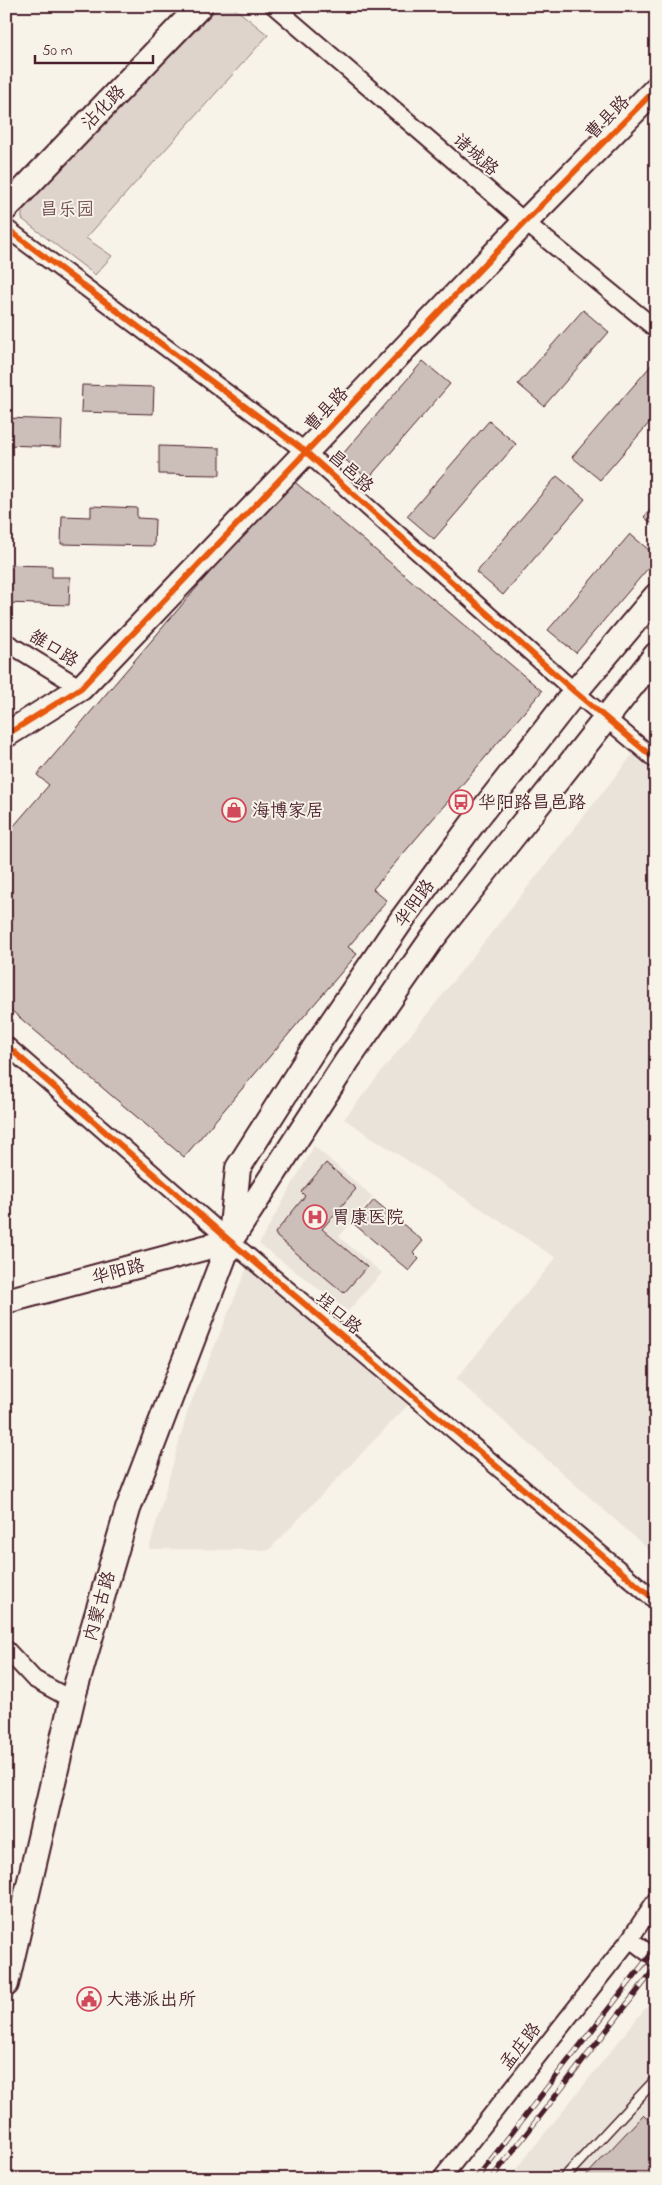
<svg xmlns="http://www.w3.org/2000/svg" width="662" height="2185" viewBox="0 0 662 2185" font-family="'Indie Flower','LXGW WenKai TC',sans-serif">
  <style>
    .built { fill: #eae3da }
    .green { fill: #ded4cc; stroke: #947a7c }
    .building { fill: #ccbfb9; stroke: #4a1f2b }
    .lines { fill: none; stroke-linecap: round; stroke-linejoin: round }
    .lane-casing { stroke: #4a1f2b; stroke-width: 12 }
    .street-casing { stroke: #4a1f2b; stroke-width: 20 }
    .secondary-casing { stroke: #4a1f2b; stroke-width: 28 }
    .lane { stroke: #f7f3e8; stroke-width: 9 }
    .street { stroke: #f7f3e8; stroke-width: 16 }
    .secondary { stroke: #f7f3e8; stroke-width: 24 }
    .rail-casing { stroke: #4a1f2b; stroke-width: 5.5 }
    .rail { stroke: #f7f3e8; stroke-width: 4; stroke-dasharray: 11; stroke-linecap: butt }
    .cycleway-casing { stroke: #f7f3e8; stroke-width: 9 }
    .cycleway { stroke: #e8590c; stroke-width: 6 }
    .labels { text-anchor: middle; stroke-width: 4; stroke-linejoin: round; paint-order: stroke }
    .street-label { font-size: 18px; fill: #4a1f2b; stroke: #f7f3e8 }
    .park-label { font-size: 18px; fill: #6f4c53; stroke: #f7f3e8 }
    .poi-label { font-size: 18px; fill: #4a1f2b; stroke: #f7f3e8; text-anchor: start }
  </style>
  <rect width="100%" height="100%" fill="#f7f3e8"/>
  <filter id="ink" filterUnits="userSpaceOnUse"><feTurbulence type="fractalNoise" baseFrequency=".02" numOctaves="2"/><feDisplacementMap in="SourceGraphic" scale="10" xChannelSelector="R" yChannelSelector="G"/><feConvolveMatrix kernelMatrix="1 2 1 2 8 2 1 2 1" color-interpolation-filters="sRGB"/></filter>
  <g filter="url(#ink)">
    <!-- built -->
    <path class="built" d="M656,725V1556L456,1379L556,1258L344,1119Z
      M314,1146L373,1197L339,1237L382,1273L348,1311L259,1244Z
      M247,1268L408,1405L269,1550L149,1549L188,1410Z
      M656,1995V2179H508Z"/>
    <!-- green -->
    <path class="green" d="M220,6H232L268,35L86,238L112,256L95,275L22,219V206Z"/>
    <!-- building -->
    <path class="building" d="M583,310L609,332L544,406L518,384Z
      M423,361L450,384L368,479L341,456Z
      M654,362L656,363V415L600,480L572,457Z
      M82,385L154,387L153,414L81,412Z
      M6,418L62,420L61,447L6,445Z
      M489,421L516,444L434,539L407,516Z
      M159,446L220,448V475L159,474Z
      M557,476L585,499L503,595L476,572Z
      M290,478L542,691L373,889L387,901L348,947L357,954L184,1157L6,1006V835L49,785L37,775Z
      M656,503V527L644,517Z
      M91,506L137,508V518L155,519L154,546L61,544L62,516L91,517Z
      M630,534L656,556V559L576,653L548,630Z
      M6,565L52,566V577H70L69,605L6,603Z
      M326,1163L356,1189L322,1229L367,1267L344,1293L277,1237L275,1233L305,1196L301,1192Z
      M374,1200L423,1241L413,1253L419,1259L409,1271L354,1224Z
      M643,2115L656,2127V2179H583Z"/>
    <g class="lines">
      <!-- lane casing -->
      <g class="lane-casing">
        <path id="lane" d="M563,2179L656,2079"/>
      </g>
      <!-- street casing -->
      <g class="street-casing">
        <path id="street" d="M274,6L525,222L656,329
          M6,228L306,452L575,692L656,760
          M6,642L81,688
          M6,1045L230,1241L656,1601
          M6,1649L34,1679L72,1700
          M630,1939L656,1959
          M441,2179L630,1939L656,1900"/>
      </g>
      <!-- secondary casing -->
      <g class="secondary-casing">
        <path id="secondary" d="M6,208L200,6
          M6,735L81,688L525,222L656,89
          M231,1236L238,1168L315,1047L403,918L476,819L575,692L656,596
          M6,1301L230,1241
          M6,1984L72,1700L128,1509L230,1241L347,1061L432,939L656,655"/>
      </g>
      <!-- lane -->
      <use href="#lane" class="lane"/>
      <!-- street -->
      <use href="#street" class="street"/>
      <!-- secondary -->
      <use href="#secondary" class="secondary"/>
      <!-- rail casing -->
      <g class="rail-casing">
        <path id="rail" d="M476,2179L656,1948
          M491,2179L656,1967"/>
      </g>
      <!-- rail -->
      <use href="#rail" class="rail"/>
      <!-- cycleway casing -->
      <g class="cycleway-casing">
        <path id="cycleway" d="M6,228L306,452L575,692L656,760
          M6,735L81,688L525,222L656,89
          M6,1045L230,1241L656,1601"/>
      </g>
      <!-- cycleway -->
      <use href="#cycleway" class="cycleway"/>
    </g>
  </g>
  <!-- icons -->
  <defs>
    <g id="bus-ring" transform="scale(1.25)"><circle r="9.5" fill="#f7f3e8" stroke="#d1495b" stroke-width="1.5"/><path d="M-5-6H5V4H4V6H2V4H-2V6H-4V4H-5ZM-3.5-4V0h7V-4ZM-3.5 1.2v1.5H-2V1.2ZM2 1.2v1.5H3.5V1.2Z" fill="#d1495b"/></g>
    <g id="shop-ring" transform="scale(1.25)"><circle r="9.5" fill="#f7f3e8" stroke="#d1495b" stroke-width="1.5"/><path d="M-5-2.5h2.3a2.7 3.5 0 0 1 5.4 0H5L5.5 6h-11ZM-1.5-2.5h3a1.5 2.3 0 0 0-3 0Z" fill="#d1495b"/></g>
    <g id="hospital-ring" transform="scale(1.25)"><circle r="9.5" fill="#f7f3e8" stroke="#d1495b" stroke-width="1.5"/><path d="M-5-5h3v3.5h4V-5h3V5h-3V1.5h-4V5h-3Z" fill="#d1495b"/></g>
    <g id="civic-ring" transform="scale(1.25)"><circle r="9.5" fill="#f7f3e8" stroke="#d1495b" stroke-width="1.5"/><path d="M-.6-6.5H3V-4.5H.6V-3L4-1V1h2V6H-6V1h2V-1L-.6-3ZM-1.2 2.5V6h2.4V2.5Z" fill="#d1495b"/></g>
  </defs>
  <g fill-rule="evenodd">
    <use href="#bus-ring" x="461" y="802"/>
    <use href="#shop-ring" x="234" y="810"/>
    <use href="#hospital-ring" x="315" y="1217"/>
    <use href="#civic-ring" x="89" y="1999"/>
  </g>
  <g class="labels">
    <!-- street labels -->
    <g class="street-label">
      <text transform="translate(103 107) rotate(-46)" y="6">沾化路</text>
      <text transform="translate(607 117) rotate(-45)" y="6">曹县路</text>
      <text transform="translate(476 154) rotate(41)" y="6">诸城路</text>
      <text transform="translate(326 409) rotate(-46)" y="6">曹县路</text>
      <text transform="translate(351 471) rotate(42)" y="6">昌邑路</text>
      <text transform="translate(54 648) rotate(32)" y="6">雒口路</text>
      <text transform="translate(414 903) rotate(-54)" y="6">华阳路</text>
      <text transform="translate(118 1271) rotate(-15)" y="6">华阳路</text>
      <text transform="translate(339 1313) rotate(40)" y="6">埕口路</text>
      <text transform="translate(99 1606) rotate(-74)" y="6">内蒙古路</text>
      <text transform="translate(520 2046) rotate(-52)" y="6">孟庄路</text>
    </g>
    <!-- park labels -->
    <g class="park-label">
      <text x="67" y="215">昌乐园</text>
    </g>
    <!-- poi labels -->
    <g class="poi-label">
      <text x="478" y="808">华阳路昌邑路</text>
      <text x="252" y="816">海博家居</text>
      <text x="332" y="1223">胃康医院</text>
      <text x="106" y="2005">大港派出所</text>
    </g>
  </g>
  <!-- margin -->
  <rect width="662" height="2185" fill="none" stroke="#f7f3e8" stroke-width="25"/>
  <rect x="12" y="12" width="637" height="2160" fill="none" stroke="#4a1f2b" stroke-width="2" filter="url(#ink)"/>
  <!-- scale -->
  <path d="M35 55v8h118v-8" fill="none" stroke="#4a1f2b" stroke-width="2.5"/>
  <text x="42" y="55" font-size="15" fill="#4a1f2b" stroke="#f7f3e8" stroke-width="4" paint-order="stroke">50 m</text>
</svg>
